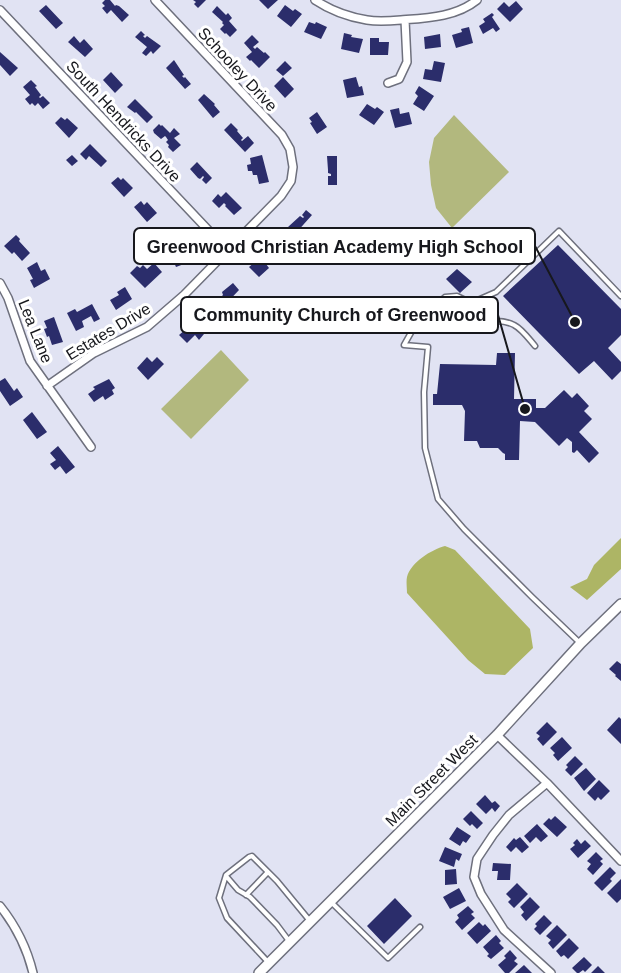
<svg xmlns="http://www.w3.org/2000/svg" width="621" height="973" viewBox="0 0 621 973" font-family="Helvetica,sans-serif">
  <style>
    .green { fill: #b2b87e }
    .water { fill: #adb565 }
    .building { fill: #2b2d6b }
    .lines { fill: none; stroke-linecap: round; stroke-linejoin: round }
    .service-casing { stroke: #6e707d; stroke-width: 7 }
    .minor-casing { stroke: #6e707d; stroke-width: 10 }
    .secondary-casing { stroke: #6e707d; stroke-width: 12 }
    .service { stroke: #fff; stroke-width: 4 }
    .minor { stroke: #fff; stroke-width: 7 }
    .secondary { stroke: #fff; stroke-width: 9 }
    .labels { text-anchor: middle; stroke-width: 6; stroke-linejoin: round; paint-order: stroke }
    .street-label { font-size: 16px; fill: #17181d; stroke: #fff }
    .leader { fill: none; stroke: #17181d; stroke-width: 2 }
    .callout-dot { fill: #17181d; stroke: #fff; stroke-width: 2 }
    .callout { fill: #fff; stroke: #17181d; stroke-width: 2 }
    .callout-label { font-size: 18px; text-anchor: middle; font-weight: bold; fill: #17181d }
  </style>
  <rect width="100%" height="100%" fill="#e1e3f3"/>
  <!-- green -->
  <path class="green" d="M454,115L509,172L452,228L436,208L431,185L429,162L434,138Z
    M221,350L249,380L191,439L161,409Z"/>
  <!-- water -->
  <path class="water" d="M621,538V569L587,600L570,587L587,579L594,565Z
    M445,546L455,550L530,629L533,648L505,675L485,674L468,660L407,593C407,588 406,582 407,577C411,562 431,550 445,546Z"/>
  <!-- building -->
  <path class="building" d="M105,0H110L115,6L116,5L119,6L129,15L122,22L111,10L107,14L102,8L105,6L102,3Z
    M193,0H206L198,8L194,4L196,2Z
    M259,0H278L268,9Z
    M516,1L523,9L510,22L497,9L504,2L509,7Z
    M46,5L63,23L56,29L39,11Z
    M285,5L293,11L295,9L302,14L291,27L277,16Z
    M217,6L226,15L228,13L232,18L229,21L237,30L230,37L226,33L225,34L220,29L224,25L222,23L223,22L212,12Z
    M492,13L494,15L492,17L500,29L496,32L493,28L483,34L479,26L485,22L483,19Z
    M309,22L315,24L316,22L327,27L321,39L304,32Z
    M469,27L473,43L456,48L452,35L462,32L461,29Z
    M141,31L145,35L143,36L145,38L147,36L161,46L153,54L151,51L146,56L142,53L147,47L135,37Z
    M344,33L352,35L351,37L363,39L359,53L341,49Z
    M440,34L441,47L425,49L424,37Z
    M252,35L259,42L253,47L255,49L257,47L264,53L265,52L270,57L259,68L251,60L250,61L246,57L252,52L244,43Z
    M74,36L80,43L84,39L93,49L85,57L68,42Z
    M370,38H379V42H389L388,55H370Z
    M0,52L18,68L10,76L0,65Z
    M174,60L184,75L182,76L184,78L185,77L191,84L185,89L166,68Z
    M285,61L292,68L283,76L276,70Z
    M434,61L445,63L441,82L423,79L425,69L432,70Z
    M111,72L123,85L115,93L103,80Z
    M283,77L294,89L285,98L274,86Z
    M356,77L359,87L362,86L364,95L347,98L343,80Z
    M31,80L37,86L35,87L41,95L39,97L40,98L43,96L50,103L43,109L38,103L35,106L32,103L30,105L25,99L30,95L23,87Z
    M419,86L434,96L424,111L413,104L418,96L415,93Z
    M204,94L215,104L214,105L220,112L213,118L198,100Z
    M135,99L153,117L147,123L136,112L135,113L127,107Z
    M367,104L375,109L377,107L384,112L374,125L359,115Z
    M399,108L400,114L409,112L412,124L395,128L390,110Z
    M317,112L327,127L317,134L310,123L312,122L309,118Z
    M61,117L65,120L67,118L78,128L69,138L55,123Z
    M231,123L238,130L237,131L243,138L241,140L242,141L248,136L254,143L245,152L224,130Z
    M159,124L161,126L162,125L170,133L174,128L180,134L174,138L181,145L173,152L168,147L169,145L166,142L168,140L166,137L165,136L161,139L154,133L153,130Z
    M90,144L107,161L101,167L89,156L86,160L80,154Z
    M72,155L78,161L72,166L66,160Z
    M262,155L269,182L259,184L257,175H253L252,171H248L247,165L251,164L250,158Z
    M327,156H337V185H328V176H331V174L328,173V170Z
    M197,162L212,178L206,184L202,180L204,177L203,176L200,179L198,178L190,169Z
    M118,177L121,180L123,178L133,188L124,197L111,183Z
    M226,192L242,208L234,215L225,206L226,205L224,203L219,208L212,201L218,194L221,197Z
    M141,201L144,205L147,202L157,213L147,222L134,207Z
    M306,210L312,215L295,234L288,227L300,216L303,218L304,217L302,215Z
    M176,234L179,242L176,243L184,264L176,267L170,253L166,255L160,240Z
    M16,235L20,239L19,241L30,253L22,261L14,252L12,254L4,246Z
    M558,245L621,309V335L608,348L621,362V371L612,380L594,361L579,374L503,296Z
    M268,249L274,255L266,264L269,268L259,277L249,267L265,254Z
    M37,262L41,271L45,269L50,279L34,288L30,280L33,279L27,268Z
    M154,263L162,272L145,288L130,273L137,266L140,268L143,265L147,269Z
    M457,269L472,282L460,293L446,279Z
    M233,283L239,290L221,309L214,302L220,296L221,297L223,295L222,292Z
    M125,287L132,299L116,310L110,300L119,295L117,292Z
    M92,304L100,319L94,322L91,316L82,321L84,327L76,331L67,313L75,309L77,312Z
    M54,317L63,342L52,345L49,336L47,337L44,329L47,328L44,321Z
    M199,317L206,325L200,330L204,334L199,340L195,335L187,343L179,335L186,329L184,327L191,321L192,323Z
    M497,353H515L514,399H536V408H545L564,390L572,398L577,393L589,406L584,411L592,419L579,432L599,453L589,463L577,450L574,453L572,452V442L567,438L559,446L535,422L520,421L519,460H505V454L503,453L498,448H480L477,441H464L465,411L462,405H433V394H437L440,364L496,365Z
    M147,357L152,362L157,357L164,364L148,380L137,368Z
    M5,378L14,391L17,388L23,397L10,406L0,391V381Z
    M109,379L115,388L112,390L114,394L105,400L103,396L94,402L88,394L95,389L93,387Z
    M32,412L47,432L37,439L23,420Z
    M58,446L75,467L66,474L60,466L55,470L50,464L56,460L50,453Z
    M617,661L621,664V681L615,676L616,675L609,669Z
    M619,717L621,719V744L607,730Z
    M547,722L557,732L543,746L537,739L540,736L536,733Z
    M562,737L572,748L558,761L553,755L555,753L550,748Z
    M575,756L583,764L571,776L565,770L568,767L566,765Z
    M586,768L596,779L584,791L574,778Z
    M599,780L610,791L601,800L598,797L595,801L587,793Z
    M485,795L492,803L495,801L500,806L495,812L492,808L486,814L476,804Z
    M471,811L483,823L477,829L472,824L470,826L463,819Z
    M555,816L567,827L557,837L543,824L549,818L551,820Z
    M537,824L548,836L541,842L536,837L530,843L524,836Z
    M457,827L471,836L466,843L463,841L460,846L449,839Z
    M520,837L529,847L522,853L516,847L511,852L506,847L514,838L516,840Z
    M577,839L581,844L585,840L591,846L578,858L570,849L575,845L573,843Z
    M445,847L462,854L459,861L456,859L454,867L439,861Z
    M596,852L603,859L600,861L603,864L593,875L587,869L591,864L587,861Z
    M493,863L511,864L510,880H497L498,871H492Z
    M610,867L616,873L610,879L612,881L602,891L594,883Z
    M456,869L457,884L445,885V870Z
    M621,879V899L617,903L607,893Z
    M517,883L528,894L514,908L508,902L511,899L506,894Z
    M459,888L466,901L450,909L443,897Z
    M530,897L540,907L526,921L521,915L524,912L520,907Z
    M395,898L412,916L384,944L367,926Z
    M468,906L474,912L471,914L475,918L462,930L455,922L459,918L457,915Z
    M544,915L552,923L540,935L534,929L537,926L535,924Z
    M479,922L483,926L485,924L491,931L477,944L467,933Z
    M557,925L567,935L553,949L548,943L551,940L546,936Z
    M496,935L501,941L499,943L504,948L491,959L487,956L489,954L483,947Z
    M569,938L579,948L568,959L564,955L561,957L556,951Z
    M510,950L517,958L514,961L518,964L509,973H505L498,965L506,958L504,956Z
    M584,957L592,965L585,972L583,970L579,973H577L572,968Z
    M524,965L532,973H515Z
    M598,966L605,973H591Z"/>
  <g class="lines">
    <!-- service casing -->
    <g class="service-casing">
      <path id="service" d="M469,323C483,322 501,318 514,325C522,329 529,339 535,346
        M580,643L532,597L464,529L438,499L425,448L424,392L428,347L404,345L417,322L445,297L457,296L471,303L496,292L559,231L621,296
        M226,876L238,890L250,897L277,925L289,941
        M246,895L268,872
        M331,902L388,958L420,927
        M268,962L227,918L219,898L226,875L249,857L252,856L277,881L310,921"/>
    </g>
    <!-- minor casing -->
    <g class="minor-casing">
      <path id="minor" d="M315,0C330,10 349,17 367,20C378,22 390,21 401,20C427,18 456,17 477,0
        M0,10L228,251
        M388,83L399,79L407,62L405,20
        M0,283L8,298L30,361L91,447
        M47,386L94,353L147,327L184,295L281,196L291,181L293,167L290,149L282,135L155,0
        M497,735L547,783L621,861
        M547,783L509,815L493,835L477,859L474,877L481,894L504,930L551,973
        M0,906C16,926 27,948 33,973"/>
    </g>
    <!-- secondary casing -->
    <g class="secondary-casing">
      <path id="secondary" d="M259,973L497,735L581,643L621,604"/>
    </g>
    <!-- service -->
    <use href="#service" class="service"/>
    <!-- minor -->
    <use href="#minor" class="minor"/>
    <!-- secondary -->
    <use href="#secondary" class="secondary"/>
  </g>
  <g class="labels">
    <!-- street labels -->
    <g class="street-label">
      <text transform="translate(238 69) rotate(47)" y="6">Schooley Drive</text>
      <text transform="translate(124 121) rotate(47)" y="6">South Hendricks Drive</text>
      <text transform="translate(36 331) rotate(68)" y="6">Lea Lane</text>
      <text transform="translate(108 331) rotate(-31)" y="6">Estates Drive</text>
      <text transform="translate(431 780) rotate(-45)" y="6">Main Street West</text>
    </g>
  </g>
  <!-- callouts -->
  <path class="leader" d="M575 322L535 246M525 409L498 315"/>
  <g class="callout-dot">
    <circle cx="575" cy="322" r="6"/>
    <circle cx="525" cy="409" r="6"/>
  </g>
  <g class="callout">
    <rect x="134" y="228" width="401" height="36" rx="6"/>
    <rect x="181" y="297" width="317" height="36" rx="6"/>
  </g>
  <g class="callout-label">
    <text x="335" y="253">Greenwood Christian Academy High School</text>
    <text x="340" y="321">Community Church of Greenwood</text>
  </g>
</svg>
